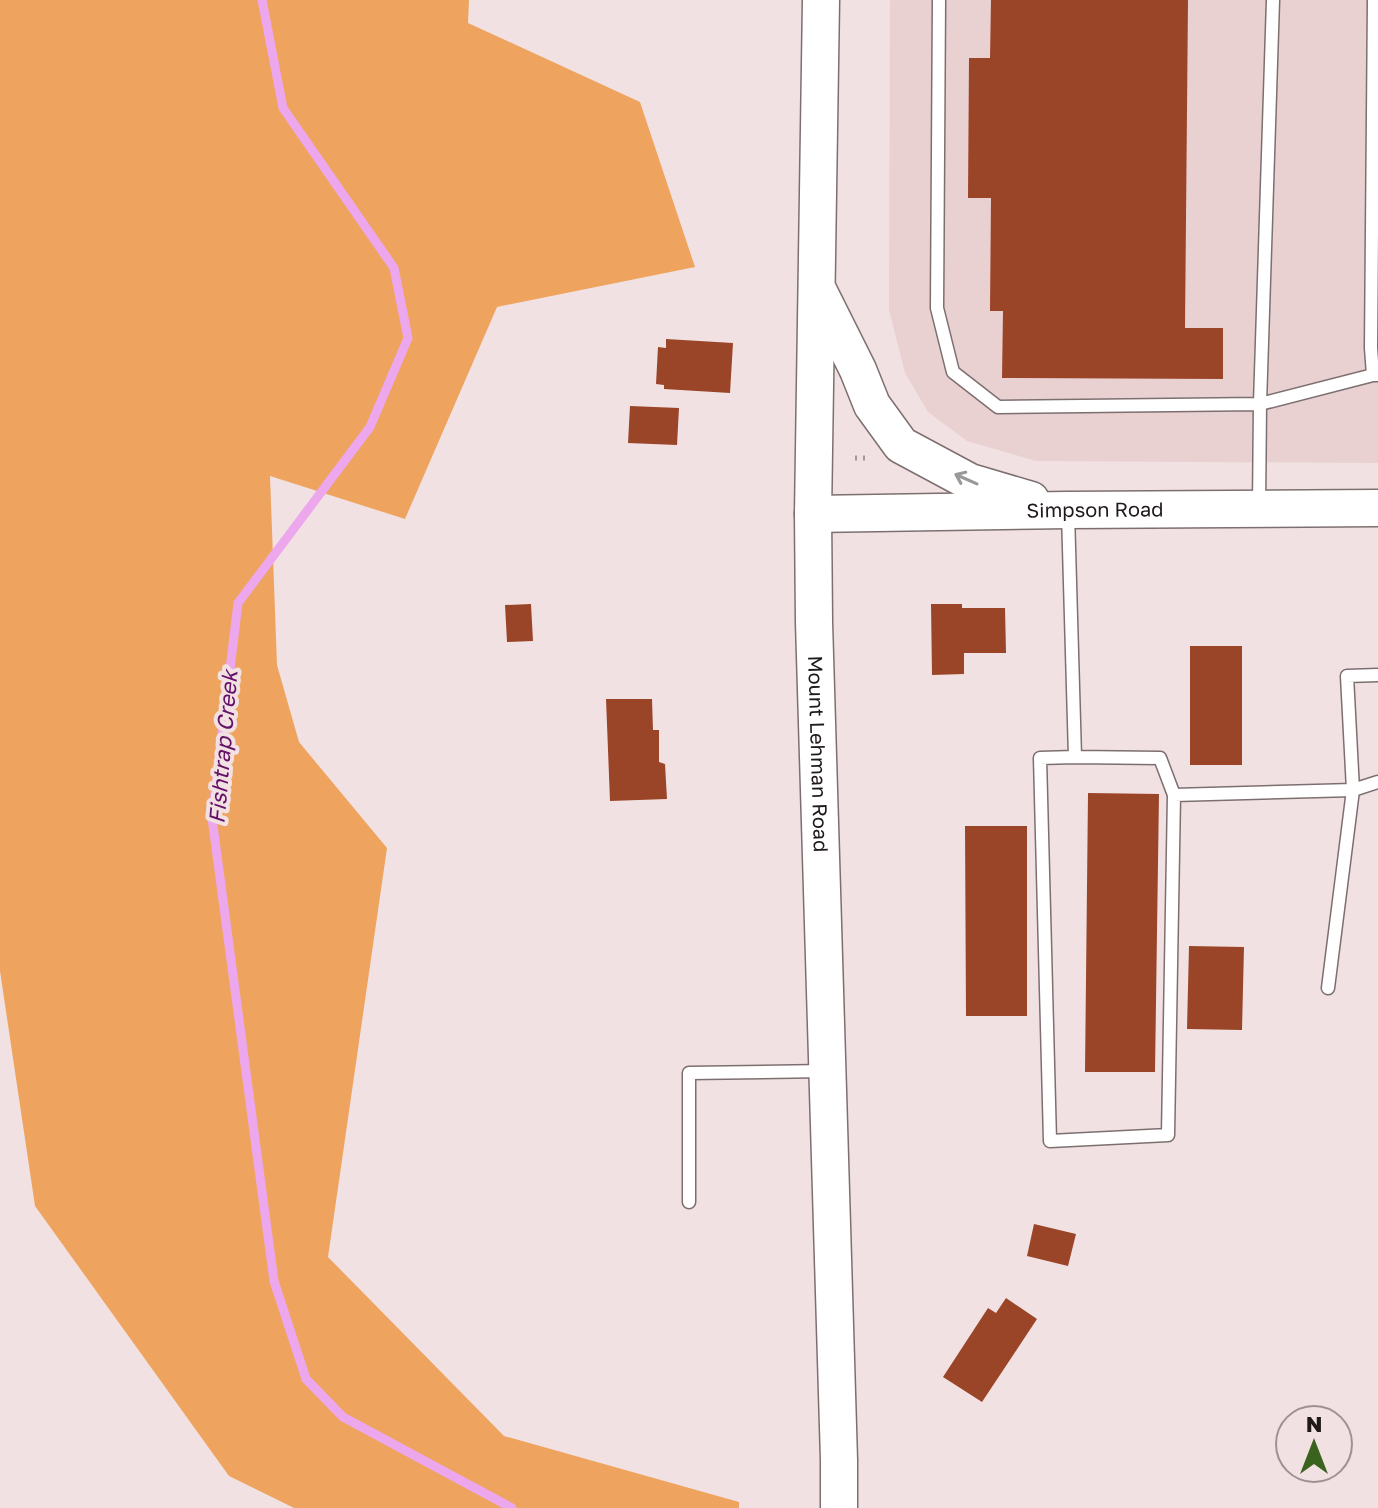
<svg xmlns="http://www.w3.org/2000/svg" width="1378" height="1508" viewBox="0 0 1378 1508" font-family="'Golos Text',sans-serif">
  <style>
    .built { fill: #e9d0d1 }
    .green { fill: #eea45f }
    .lines { fill: none; stroke-linecap: round; stroke-linejoin: round }
    .stream { stroke: #eda7ed; stroke-width: 9 }
    .building { fill: #9b4528 }
    .service-casing { stroke: #7d6f70; stroke-width: 15 }
    .secondary-casing { stroke: #7d6f70; stroke-width: 39 }
    .path { stroke: #a49797; stroke-width: 5; stroke-dasharray: 2 6; stroke-linecap: butt }
    .service { stroke: #fff; stroke-width: 12 }
    .secondary { stroke: #fff; stroke-width: 36 }
    .oneway { stroke: #9a9898 }
    .labels { text-anchor: middle; stroke-width: 8; stroke-linejoin: round; paint-order: stroke }
    .street-label { font-size: 20px; fill: #1f1919; stroke: #f2e1e2 }
    .water-label { font-size: 22px; font-style: italic; fill: #641067; stroke: #f2e1e2 }
  </style>
  <rect width="100%" height="100%" fill="#f2e1e2"/>
  <!-- built -->
  <path class="built" d="M890,0H1378V463L1036,461L967,441L928,412L905,373L889,310Z"/>
  <!-- green -->
  <path class="green" d="M0,0H469L468,23L640,102L695,267L497,307L405,519L270,476L277,665L299,742L387,848L328,1257L504,1436L739,1502V1508H294L229,1476L35,1206L0,971Z"/>
  <g class="lines">
    <!-- stream -->
    <path class="stream" d="M262,0L283,108L394,268L408,338L370,427L238,603L212,818L274,1281L306,1379L343,1417L512,1508"/>
  </g>
  <!-- building -->
  <path class="building" d="M991,0H1188L1185,328H1223V379L1002,378L1003,311H990L991,198H968L969,58H990Z
    M666,339L733,343L730,393L664,389V385L656,384L658,347L666,348Z
    M630,406L679,408L677,445L628,443Z
    M531,604L533,641L507,642L505,605Z
    M931,604H962V608H1005L1006,653H964V674L932,675Z
    M1190,646H1242V765H1190Z
    M606,699H652L653,730H659V762L665,764L667,799L610,801Z
    M1088,793L1159,794L1155,1072H1085Z
    M965,826H1027V1016H966Z
    M1189,946L1244,947L1242,1030L1187,1029Z
    M1034,1224L1076,1234L1068,1266L1027,1256Z
    M1006,1298L1037,1319L982,1402L943,1377L988,1308L996,1313Z"/>
  <g class="lines">
    <!-- service casing -->
    <g class="service-casing">
      <path id="service" d="M939,0L937,308L953,372L998,407L1260,404L1273,0
        M1373,375L1371,348L1374,0
        M1259,507L1260,404L1373,375H1378
        M1068,513L1075,757L1160,758L1174,795L1168,1135L1050,1141L1040,758L1075,757
        M1174,795L1353,790L1378,782
        M1328,988L1353,790L1347,676L1378,675
        M689,1202V1073L826,1071"/>
    </g>
    <!-- secondary casing -->
    <g class="secondary-casing">
      <g id="secondary">
        <path id="s1" d="M821,0L813,514L814,622L839,1460V1508"/>
        <path d="M819,292L858,370L872,405L901,445L970,482L1031,500"/>
        <path id="s2" d="M813,514L1068,510L1378,508"/>
      </g>
    </g>
    <!-- path -->
    <path class="path" d="M855,458H870"/>
    <!-- service -->
    <use href="#service" class="service"/>
    <!-- secondary -->
    <use href="#secondary" class="secondary"/>
  </g>
  <!-- one-way arrows -->
  <defs><path id="oneway-shaft" d="M-6 0H5M1.5-3L5.5 0L1.5 3" fill="none" stroke-width="1.6" stroke-linecap="round" stroke-linejoin="round" transform="scale(2)"/></defs>
  <use class="oneway" href="#oneway-shaft" transform="translate(966 479) rotate(-156)"/>
  <g class="labels">
    <!-- street labels -->
    <g class="street-label">
      <text dy="7" stroke="none"><textPath href="#s2" startOffset="282">Simpson Road</textPath></text>
      <text dy="7" stroke="none"><textPath href="#s1" startOffset="754">Mount Lehman Road</textPath></text>
    </g>
    <!-- water labels -->
    <g class="water-label">
      <text transform="translate(223 747) rotate(-85)" y="8">Fishtrap Creek</text>
    </g>
  </g>
  <!-- north arrow -->
  <g transform="translate(1314 1444)"><circle r="38" fill="#f2e1e2" stroke="#9e9192" stroke-width="2"/>
  <path d="M0-6L14 30L0 20L-14 30Z" fill="#3a631e"/>
  <text y="-12" font-size="22" font-weight="bold" text-anchor="middle" fill="#1f1919">N</text>
  </g>
</svg>
